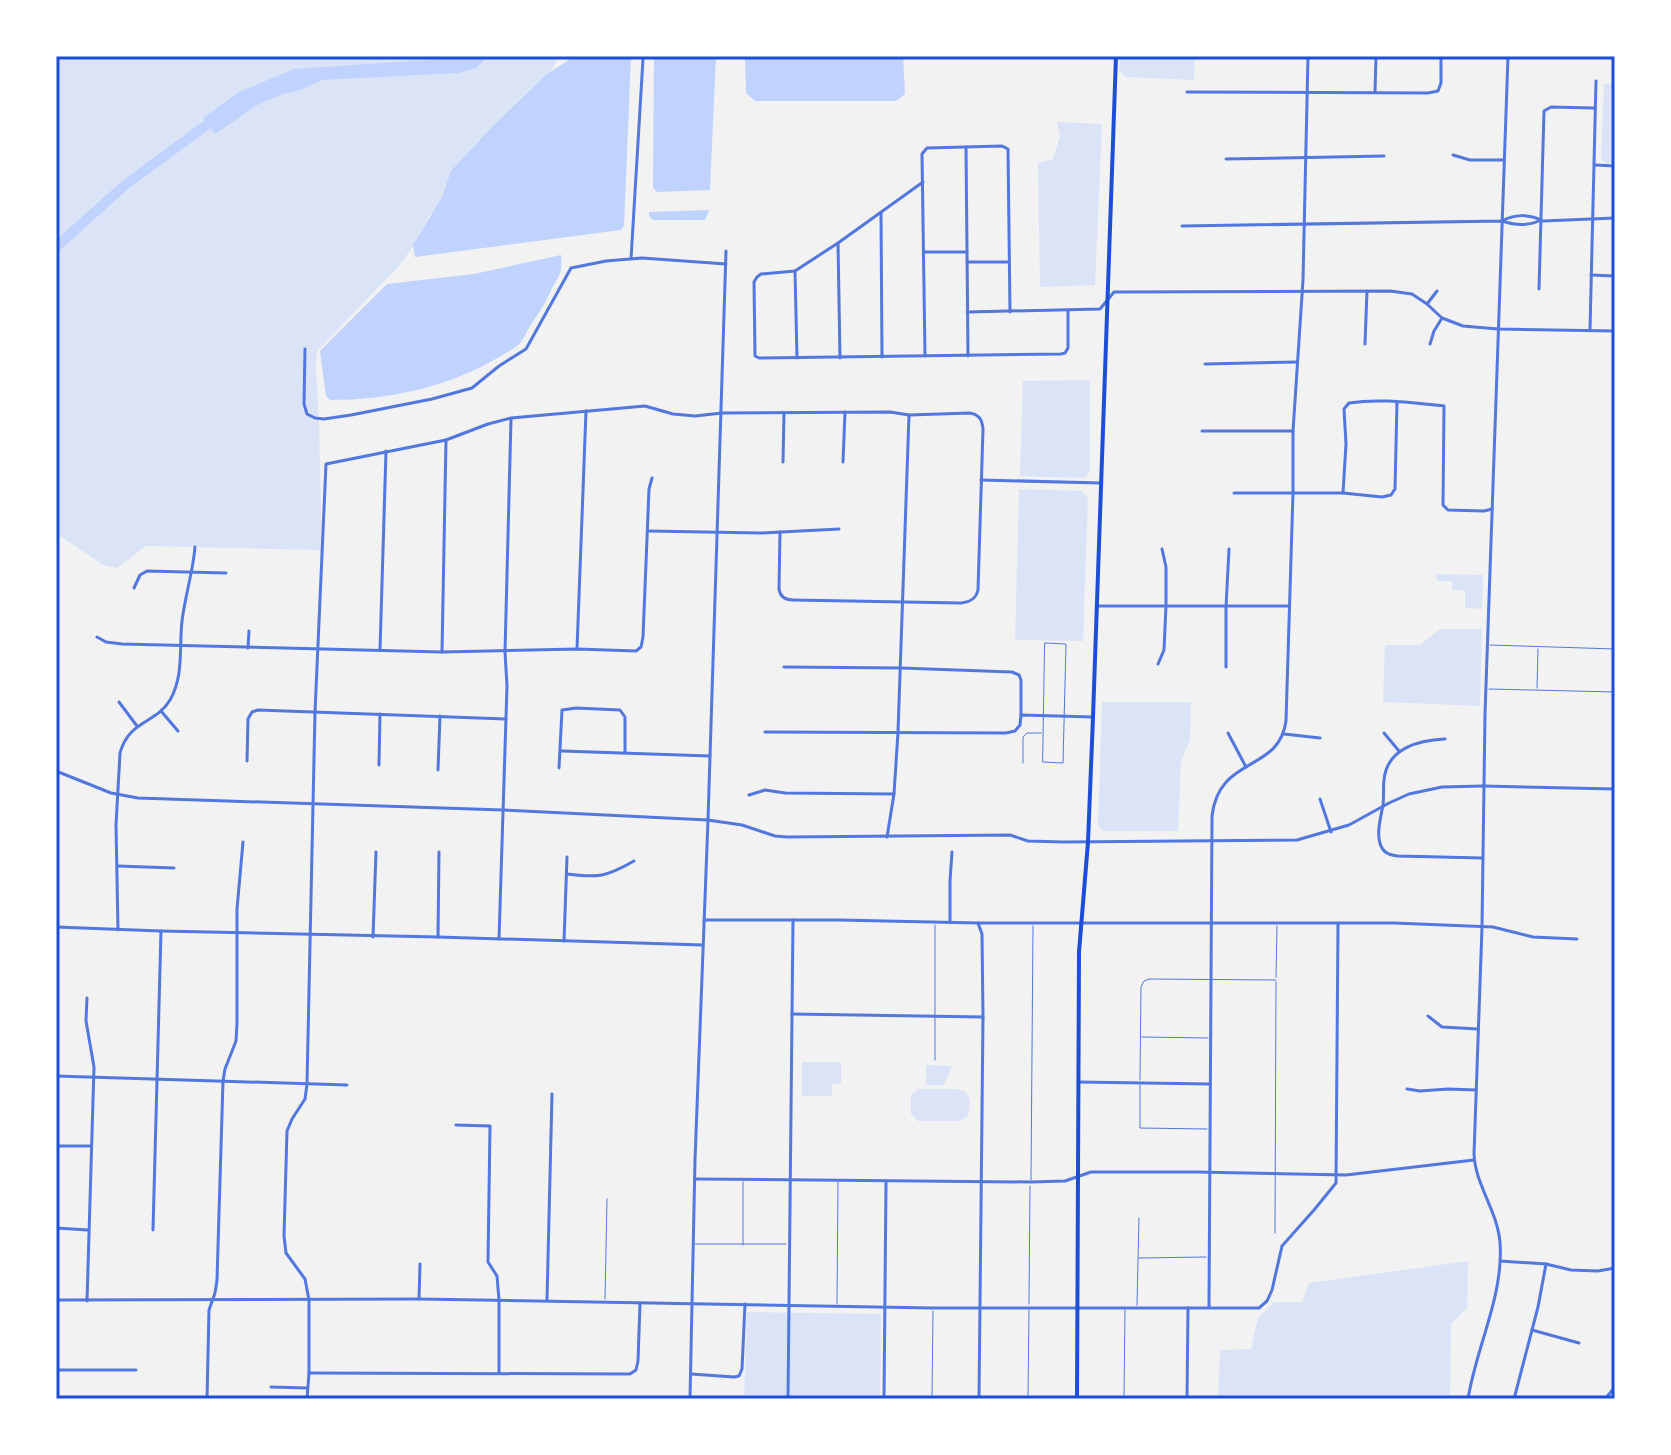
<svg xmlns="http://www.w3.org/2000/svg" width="1671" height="1455" viewBox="0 0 1671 1455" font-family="'Roboto Condensed',sans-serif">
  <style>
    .green { fill: #dbe4f7 }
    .water { fill: #bfd3fe }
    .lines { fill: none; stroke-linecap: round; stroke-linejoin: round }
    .river { stroke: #bfd3fe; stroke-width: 10 }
    .service { stroke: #5277de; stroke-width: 1 }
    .minor { stroke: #5277de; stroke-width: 3 }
    .tertiary { stroke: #5277de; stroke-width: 3 }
    .secondary { stroke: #1d4ed8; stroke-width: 4 }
    .neatline { fill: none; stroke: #1d4ed8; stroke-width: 3 }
  </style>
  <rect width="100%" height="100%" fill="#f2f2f2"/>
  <!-- green -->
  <g class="green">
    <path d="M56 56H560L550 73 466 165 428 218 415 244 399 266 317 351 316 367 319 423 322 550 146 546 117 568 103 565 56 533Z"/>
    <path d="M1120 56H1195L1194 80 1126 77 1119 71Z"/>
    <path d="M1615 83V164L1605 163 1601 157 1604 84Z"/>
    <path d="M1057 122 1102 124 1095 285 1040 287 1038 163 1053 159 1060 136Z"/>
    <path d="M1090 380V472L1084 478 1020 476 1023 381Z"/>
    <path d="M1019 489 1082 491 1088 498 1083 641 1015 640Z"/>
    <path d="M1436 574 1483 575 1482 609 1465 608V590H1452V581H1437Z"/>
    <path d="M1440 629H1482L1480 706 1383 702 1385 645H1420Z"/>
    <path d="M1102 702H1191L1190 740 1181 761 1178 831H1103L1098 825Z"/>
    <path d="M802 1062H841V1084H832V1096H802Z"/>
    <path d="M926 1065 952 1066 944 1085H926Z"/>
    <path d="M919 1089H957L966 1092 970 1100 968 1116 961 1121H918L911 1114V1095Z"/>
    <path d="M1468 1261 1467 1308 1451 1324 1450 1399H1218L1220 1350 1251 1349 1258 1318 1274 1302H1302L1309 1283Z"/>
    <path d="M747 1312 881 1314 880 1399H744Z"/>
  </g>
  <!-- water -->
  <g class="water">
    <path d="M446 56H489L476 68 458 73 322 80 300 90 283 94 257 105 215 134 203 118 239 92 294 69 443 59Z"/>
    <path d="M575 56H631L624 226 621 230 415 257 413 245 442 197 451 171 493 126 547 74Z"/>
    <path d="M654 56H716L710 190 657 192 653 188Z"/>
    <path d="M745 56H903L905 94 896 101H755L746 93Z"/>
    <path d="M709 210 705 220H653L649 216V212Z"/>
    <path d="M561 255C563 279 557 275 549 295 544 306 537 315 530 326 527 331 525 337 521 342 516 348 507 352 501 356 449 387 390 400 330 400L326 396 320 351 387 284 474 274Z"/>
  </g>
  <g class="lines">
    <!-- river -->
    <path class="river" d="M56 247 125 185 208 124 211 118H218"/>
    <!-- service -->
    <g class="service">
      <path d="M1045 643 1066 644 1063 763 1043 762Z"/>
      <path d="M1490 645 1615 649"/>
      <path d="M1537 688 1538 649"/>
      <path d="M1489 689 1615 692"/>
      <path d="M1023 763V737L1027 733H1041"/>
      <path d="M1276 977 1277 926"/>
      <path d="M1142 1037 1208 1038"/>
      <path d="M935 1060V925"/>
      <path d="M1140 1080 1141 987 1144 981 1149 979 1276 980"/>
      <path d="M1140 1085V1128L1207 1129"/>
      <path d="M1031 1180 1033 926"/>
      <path d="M1275 1233 1276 982"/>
      <path d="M695 1244H786"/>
      <path d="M743 1245V1182"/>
      <path d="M1139 1258 1206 1257"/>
      <path d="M605 1299 607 1199"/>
      <path d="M837 1304 838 1182"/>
      <path d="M1029 1304 1030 1186"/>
      <path d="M1137 1305 1139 1218"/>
      <path d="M932 1399 933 1311"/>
      <path d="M1028 1399 1029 1310"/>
      <path d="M1124 1399 1125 1310"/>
    </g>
    <!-- minor -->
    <g class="minor">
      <path d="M1187 92 1428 93 1438 91 1441 83V56"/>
      <path d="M1375 92 1376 56"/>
      <path d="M966 147 968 356"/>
      <path d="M1453 155 1470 160H1504"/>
      <path d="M1226 159 1384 156"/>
      <path d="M1595 165 1615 166"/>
      <path d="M923 182 838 243 795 271 761 274 757 277 754 282 755 356 759 358 1061 354 1065 353 1068 348V311"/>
      <path d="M881 213 882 357"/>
      <path d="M1543 221 1615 218"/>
      <path d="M1182 226 1502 221C1514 225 1529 226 1541 220 1529 214 1514 214 1502 221"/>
      <path d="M838 243 840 358"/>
      <path d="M924 252H967"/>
      <path d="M631 259 643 59"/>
      <path d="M967 262H1009"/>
      <path d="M795 271 797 358"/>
      <path d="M1591 275 1615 276"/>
      <path d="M1539 289 1544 111 1551 107 1594 108"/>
      <path d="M1427 304 1437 291"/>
      <path d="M967 312 1100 309 1114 292 1390 291 1412 294 1427 304 1442 318 1463 326 1498 329 1615 331"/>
      <path d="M1590 330 1596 81"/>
      <path d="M1365 344 1367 291"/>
      <path d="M1430 344 1434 331 1442 318"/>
      <path d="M305 349 304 404 307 414 315 418 324 419 351 415 432 399 472 388 499 366 526 349 571 268 606 261 642 258 726 264"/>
      <path d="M925 356 922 154 927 148 1002 146 1008 149 1010 312"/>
      <path d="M1205 364 1297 362"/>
      <path d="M1202 431H1293"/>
      <path d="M783 462 784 413"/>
      <path d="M843 462 845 412"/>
      <path d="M981 480 1101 483"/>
      <path d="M1234 493H1343L1382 497 1391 495 1395 489 1397 402"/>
      <path d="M1343 493 1346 444 1344 409 1349 403C1381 398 1412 403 1444 406L1443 505 1448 510 1484 511 1492 509"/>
      <path d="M648 531 761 533 839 529"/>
      <path d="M134 588 140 575 147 571 226 573"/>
      <path d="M1097 606H1289"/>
      <path d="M97 637 106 642 122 644 442 652 577 649 636 651 641 647 643 637 649 489 652 478"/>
      <path d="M248 648 249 631"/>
      <path d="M577 649 586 411"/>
      <path d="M380 650 386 451"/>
      <path d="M442 652 446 440"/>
      <path d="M1158 664 1164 650 1166 605V567L1162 549"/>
      <path d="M784 667 901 668 1012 672 1019 675 1021 680V715"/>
      <path d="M1226 667V607L1229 549"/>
      <path d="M119 702 137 726"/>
      <path d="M161 711 178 731"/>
      <path d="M765 732 1006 733 1015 731 1020 725 1021 715 1093 717"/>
      <path d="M1228 733 1246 767"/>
      <path d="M1384 733 1399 751"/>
      <path d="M1284 734 1320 738"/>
      <path d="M1445 739C1419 740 1387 748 1384 780 1383 788 1384 796 1383 805 1381 817 1375 836 1382 848 1385 854 1392 855 1398 856L1482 858"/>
      <path d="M562 751 710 756"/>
      <path d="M247 761 248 719 252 712 258 710 506 719"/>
      <path d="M379 765 380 714"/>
      <path d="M559 768 562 710 576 708 620 710 625 717V752"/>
      <path d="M438 770 440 716"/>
      <path d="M1483 786 1615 789"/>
      <path d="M749 795 765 790 785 793 894 794"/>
      <path d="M1320 799 1331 832"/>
      <path d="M887 837 894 794 898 732 909 415"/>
      <path d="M118 866 174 868"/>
      <path d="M567 874C598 878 606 877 634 861"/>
      <path d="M704 920H839L978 923H1394L1493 927 1533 937 1577 939"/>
      <path d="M950 922V881L952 852"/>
      <path d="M978 923 982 934 983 1017 979 1399"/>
      <path d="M56 927 161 931 438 937 703 945"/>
      <path d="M118 930 116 825 120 753C129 720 156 724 170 700 184 676 179 647 182 621 185 596 193 572 195 547"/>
      <path d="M373 937 376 852"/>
      <path d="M438 937 439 852"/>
      <path d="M499 939 507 686 505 652 511 419"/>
      <path d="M564 941 567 857"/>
      <path d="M87 998 86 1021 94 1067 87 1301"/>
      <path d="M792 1014 983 1017"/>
      <path d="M1428 1016 1442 1027 1478 1029"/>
      <path d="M56 1076 347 1085"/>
      <path d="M1078 1082 1210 1084"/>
      <path d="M1407 1089 1420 1091 1448 1089 1476 1090"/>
      <path d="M456 1125 490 1126 488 1262 497 1276 499 1300V1373"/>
      <path d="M56 1146H91"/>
      <path d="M695 1179 1031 1182 1065 1181 1091 1172H1196L1346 1175 1474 1160"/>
      <path d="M56 1228 88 1230"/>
      <path d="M153 1230 161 931"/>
      <path d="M1500 1261 1546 1264 1571 1270 1598 1271 1615 1268"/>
      <path d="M419 1299 420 1264"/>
      <path d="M56 1300 419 1299 933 1308H1259L1267 1301 1272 1290 1282 1246 1314 1210 1336 1183 1338 924"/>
      <path d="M547 1300 552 1094"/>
      <path d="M1532 1330 1579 1343"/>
      <path d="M56 1370H136"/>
      <path d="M309 1373 630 1374 636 1370 638 1361 640 1303"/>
      <path d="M691 1374 734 1377 739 1376 742 1369 745 1304"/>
      <path d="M271 1387 307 1388"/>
      <path d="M207 1399 209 1310 215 1293 217 1280 223 1081 225 1069 236 1041 237 1023V909L243 842"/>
      <path d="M307 1399 309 1373V1300L305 1279 286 1253 284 1236 287 1131 292 1119 305 1099 307 1084 315 712 326 464 446 440 488 424 511 418 645 406 673 414 695 416 722 413 890 412 909 415 970 413C980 415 982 420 983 429L978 590C976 599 970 602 961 603L793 600C785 600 780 596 779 589L780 532"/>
      <path d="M788 1399 793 920"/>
      <path d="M884 1399 886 1183"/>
      <path d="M1187 1399 1188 1308"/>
      <path d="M1514 1399 1538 1307 1546 1264"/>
      <path d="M1605 1399 1615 1387"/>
    </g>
    <!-- tertiary -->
    <g class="tertiary">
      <path d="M56 771 111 793 138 798 503 810 708 820 742 825 775 836 787 837 1010 835 1028 841 1063 842 1297 840 1349 825 1389 803 1409 794 1442 787 1483 786"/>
      <path d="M1209 1307 1212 816C1219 755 1279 773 1286 721L1293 493V431L1303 280 1308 56"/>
      <path d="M690 1399 695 1160 708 820 726 251"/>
      <path d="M1468 1399C1476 1347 1504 1296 1500 1242 1497 1210 1475 1184 1474 1154L1482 927 1485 714 1508 56"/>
    </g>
    <!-- secondary -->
    <path class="secondary" d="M1077 1399 1079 952 1088 842 1093 717 1116 56"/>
  </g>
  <!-- border -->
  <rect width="1671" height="1455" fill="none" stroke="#ffffff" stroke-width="116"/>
  <rect x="58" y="58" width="1555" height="1339" class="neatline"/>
</svg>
